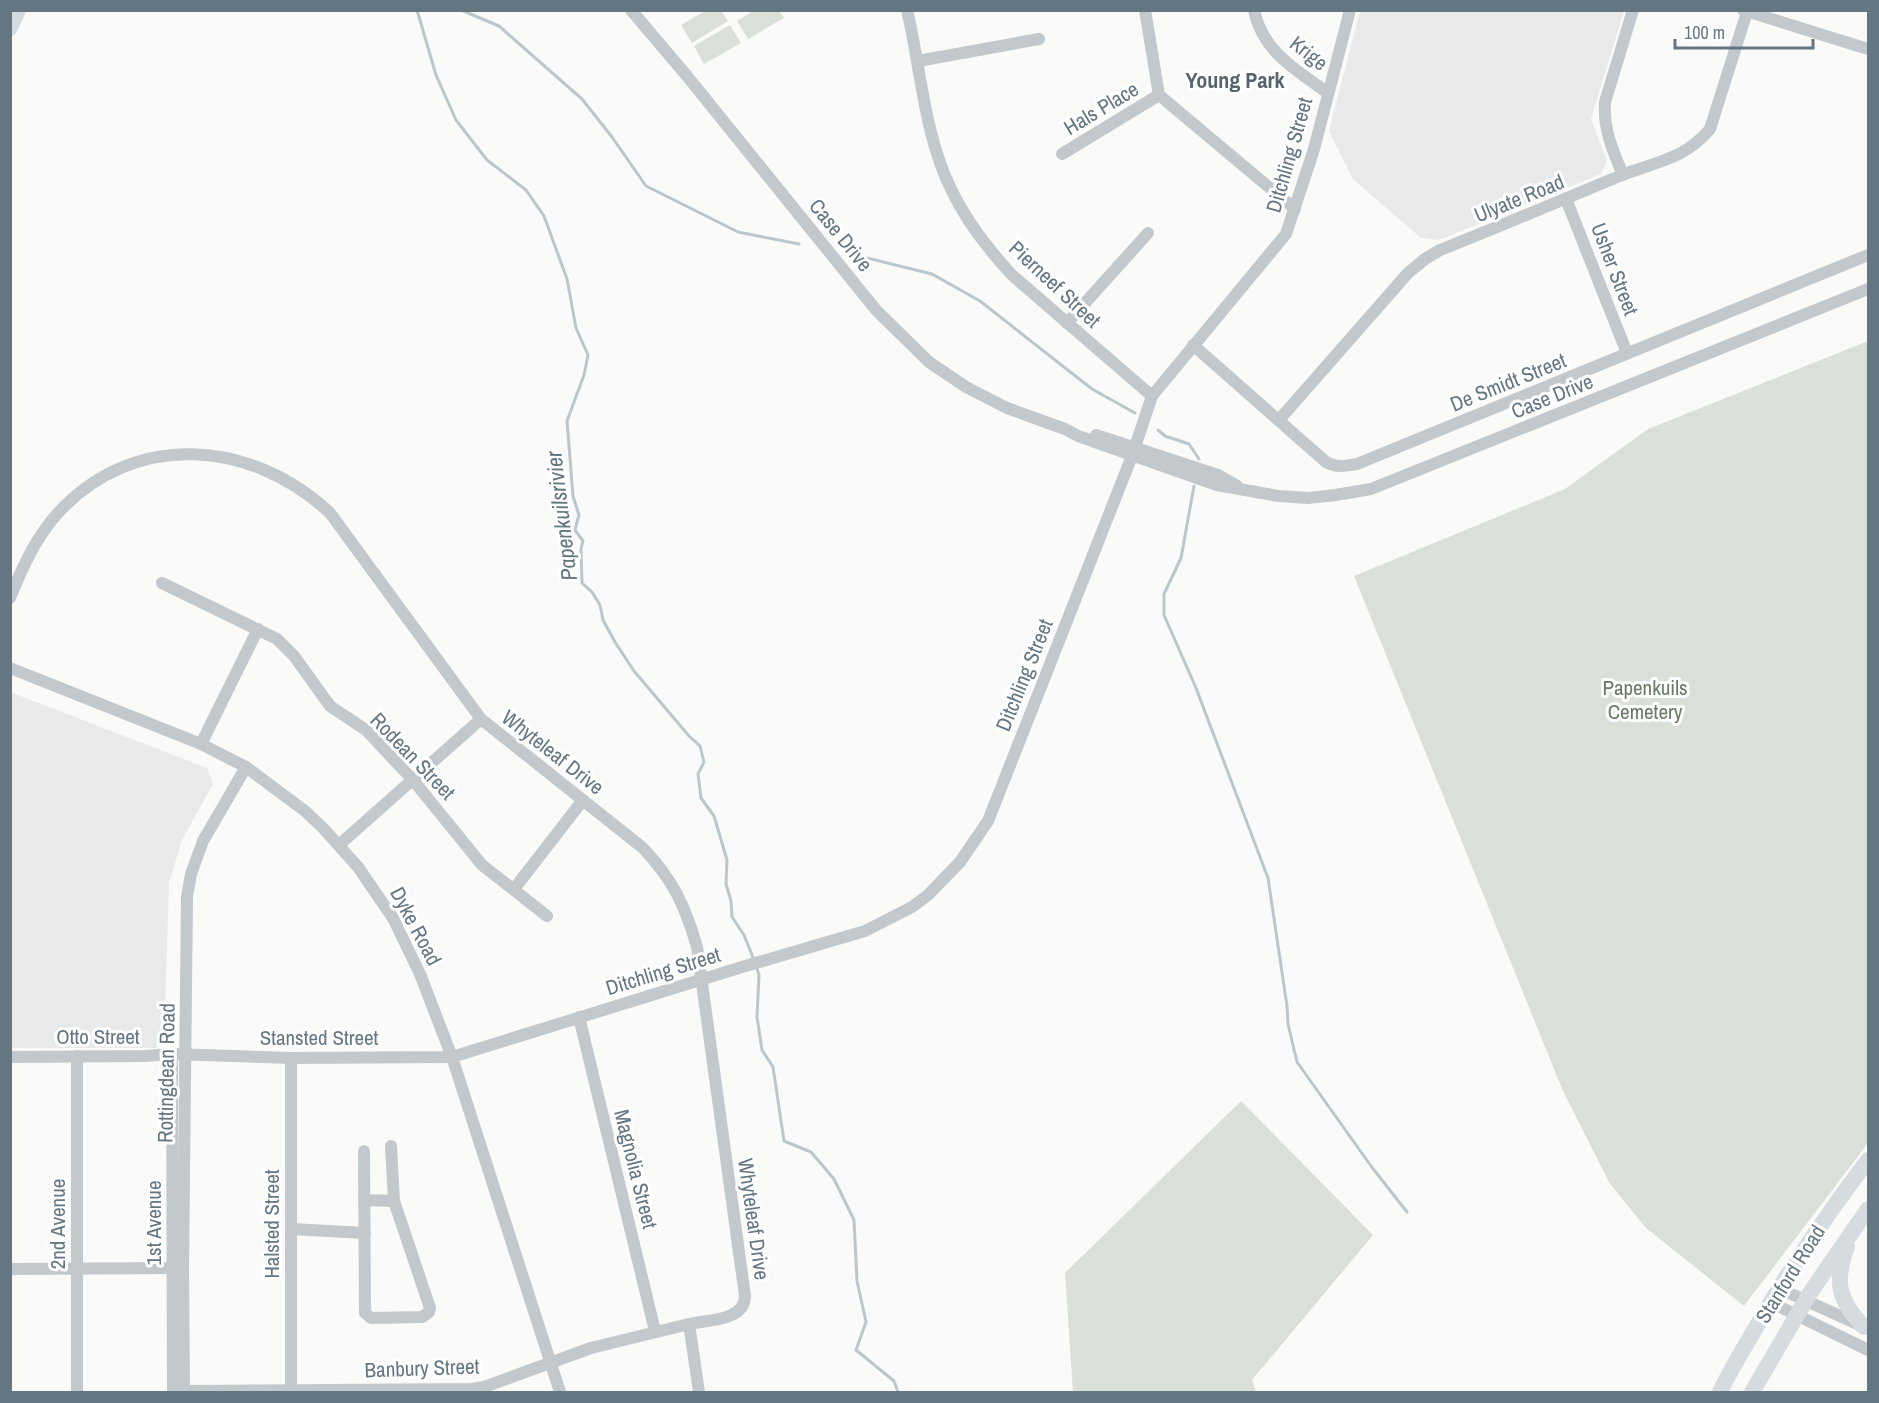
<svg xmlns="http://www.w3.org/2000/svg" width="1879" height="1403" viewBox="0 0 1879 1403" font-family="'Archivo Narrow',sans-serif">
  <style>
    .built { fill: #e8e9e9 }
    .green { fill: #dadfd7 }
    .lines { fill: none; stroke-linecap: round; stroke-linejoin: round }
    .stream { stroke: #bbc7cb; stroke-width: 3 }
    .minor { stroke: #c3c8cc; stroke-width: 12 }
    .major { stroke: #d6dbdf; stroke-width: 16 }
    .labels { text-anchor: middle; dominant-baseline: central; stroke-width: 6; stroke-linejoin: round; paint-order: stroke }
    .street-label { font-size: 21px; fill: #657683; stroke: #fff }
    .park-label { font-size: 21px; fill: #687a64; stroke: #fff }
    .neighbourhood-label { font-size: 22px; font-weight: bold; fill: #57646e; stroke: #fff }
    .water-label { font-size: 22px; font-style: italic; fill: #60757c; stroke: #fff }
  </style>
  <rect width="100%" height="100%" fill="#fafaf8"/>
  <!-- built -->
  <g class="built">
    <path d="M1360 11H1624L1591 119 1607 161 1601 174 1439 240 1421 238 1353 179 1329 131Z"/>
    <path d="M10 692 207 768 213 784 182 840 169 883 164 1039 156 1048H11Z"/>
  </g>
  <!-- green -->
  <g class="green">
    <path d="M755 10 779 11 784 18 748 39 737 21Z"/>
    <path d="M705 11H721L728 21 692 43 681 25Z"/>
    <path d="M730 25 741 43 704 64 694 46Z"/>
    <path d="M1868 341V1143L1744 1306 1646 1228 1610 1184 1563 1091 1354 576 1565 489 1648 429Z"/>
    <path d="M1241 1101 1373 1235 1252 1380 1256 1392H1073L1065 1273Z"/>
  </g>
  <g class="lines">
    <!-- stream -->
    <g class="stream">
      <path d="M417 10 436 75 456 120 487 160 526 190 544 216 567 279 576 328 588 355 584 375 567 421 573 496 579 515 575 530 583 541 581 549 582 583 592 592 600 605 603 620 615 642 634 671 689 736 700 746 704 762 698 774 701 798 714 816 727 860 726 884 731 901 732 917 744 935 754 960"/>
      <path d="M461 10 499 26 582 99 612 137 646 186 738 232 799 244"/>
      <path d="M855 255 932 274 980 301 1092 389 1135 413"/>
      <path d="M1158 430 1165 436 1189 444 1199 459"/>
      <path d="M1194 486 1181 558 1164 594V615L1196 688 1268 878 1287 1006 1288 1024 1297 1062 1371 1166 1407 1212"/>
      <path d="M756 966 759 975 757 1017 762 1050 773 1067 784 1141 811 1152 834 1179 854 1220 857 1281 866 1322 856 1350 894 1381 898 1392"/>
    </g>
    <!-- minor -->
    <g class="minor">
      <path d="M631 10 687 76 876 310 929 362 966 387 1007 408 1065 429 1078 436 1217 485 1278 496 1308 498 1336 495 1371 489 1868 289"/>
      <path d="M907 10C921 69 924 134 951 189 966 221 988 249 1012 275L1152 396"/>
      <path d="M1145 10 1159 95 1295 209"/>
      <path d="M1254 10C1263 52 1295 69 1328 93"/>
      <path d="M1743 10 1868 49"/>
      <path d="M918 61 1039 39"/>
      <path d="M1062 154 1159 95"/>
      <path d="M1623 175C1613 151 1603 129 1605 102L1633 10"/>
      <path d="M1566 199 1627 353"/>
      <path d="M1067 323 1148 233"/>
      <path d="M1193 345 1326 462C1336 468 1346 466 1357 464L1868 255"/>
      <path d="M1279 420 1408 273 1425 259 1440 250C1501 226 1562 200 1622 175 1656 162 1685 159 1710 129L1747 12"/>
      <path d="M1096 435 1218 475 1237 486"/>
      <path d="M162 583 277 639 294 656 330 706 366 730 413 780 482 865 547 916"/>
      <path d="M10 598C22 568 35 539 57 514 133 430 251 439 330 513L481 719 643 848C673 880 685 905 697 947L745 1296C745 1321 707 1320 689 1324L699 1392"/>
      <path d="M10 668 201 744 246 767 305 811 323 828 358 867 393 918 420 974 452 1057 560 1392"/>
      <path d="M201 744 258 629"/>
      <path d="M339 845 481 719"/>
      <path d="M514 889 583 800"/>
      <path d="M579 1017 655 1331"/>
      <path d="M172 1054 173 1392"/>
      <path d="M77 1056V1392"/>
      <path d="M10 1057 145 1056 172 1054 291 1058 452 1057 742 967 865 931 912 907 928 895 960 862 988 821 1132 456 1152 396 1286 234 1314 149 1350 10"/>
      <path d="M364 1151 365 1313 371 1318 422 1317 429 1312 430 1308 394 1201 391 1146"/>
      <path d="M364 1200 394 1201"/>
      <path d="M291 1229 365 1233"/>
      <path d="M10 1269 180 1268"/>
      <path d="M1778 1288 1862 1326"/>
      <path d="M1770 1302 1868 1350"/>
      <path d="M291 1390V1058"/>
      <path d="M184 1391 472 1389 484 1387 591 1348 689 1324"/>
      <path d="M184 1392 183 1268 187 897 191 874 203 841 246 767"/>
    </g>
    <!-- major -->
    <g class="major">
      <path d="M10 28 18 10"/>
      <path d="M1847 1247C1834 1282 1838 1300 1864 1327"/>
      <path d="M1720 1392C1731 1369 1745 1346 1758 1324 1791 1267 1828 1213 1868 1160"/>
      <path d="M1752 1392 1810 1293 1868 1209"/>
    </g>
  </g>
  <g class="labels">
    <!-- street labels -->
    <g class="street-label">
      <text transform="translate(1309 53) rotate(38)">Krige</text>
      <text transform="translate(1101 108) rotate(-31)">Hals Place</text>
      <text transform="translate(1289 155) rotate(-74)">Ditchling Street</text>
      <text transform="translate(1519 198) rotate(-22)">Ulyate Road</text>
      <text transform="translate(841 235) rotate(51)">Case Drive</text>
      <text transform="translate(1615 269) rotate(69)">Usher Street</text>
      <text transform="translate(1055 284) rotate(43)">Pierneef Street</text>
      <text transform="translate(1508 382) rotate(-22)">De Smidt Street</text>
      <text transform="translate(1552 396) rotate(-22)">Case Drive</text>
      <text transform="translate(1024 675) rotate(-68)">Ditchling Street</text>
      <text transform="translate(553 752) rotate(38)">Whyteleaf Drive</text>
      <text transform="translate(413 756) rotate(46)">Rodean Street</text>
      <text transform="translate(416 926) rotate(62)">Dyke Road</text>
      <text transform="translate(663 971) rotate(-17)">Ditchling Street</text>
      <text x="98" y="1036">Otto Street</text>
      <text x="319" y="1037">Stansted Street</text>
      <text transform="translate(166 1073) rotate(-89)">Rottingdean Road</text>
      <text transform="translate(636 1169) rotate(76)">Magnolia Street</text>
      <text transform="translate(754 1219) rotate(82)">Whyteleaf Drive</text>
      <text transform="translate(153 1223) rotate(-90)">1st Avenue</text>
      <text transform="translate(57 1224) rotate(-90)">2nd Avenue</text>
      <text transform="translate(271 1224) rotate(-90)">Halsted Street</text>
      <text transform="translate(1790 1274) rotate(-58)">Stanford Road</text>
      <text transform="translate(422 1368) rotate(-2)">Banbury Street</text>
    </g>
    <!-- park labels -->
    <g class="park-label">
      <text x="1645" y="687">Papenkuils<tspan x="1645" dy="24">Cemetery</tspan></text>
    </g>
    <!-- neighbourhood labels -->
    <g class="neighbourhood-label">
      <text x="1235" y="80">Young Park</text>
    </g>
    <!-- water labels -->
    <g class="water-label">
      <text transform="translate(561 516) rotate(-97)">Papenkuilsrivier</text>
    </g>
  </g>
  <!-- border -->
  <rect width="1879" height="1403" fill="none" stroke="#657683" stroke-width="24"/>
  <!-- scale -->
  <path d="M1675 39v9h138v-9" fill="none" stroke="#657683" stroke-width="3"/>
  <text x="1684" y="39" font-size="18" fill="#657683" stroke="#ffffff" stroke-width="4.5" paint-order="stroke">100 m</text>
</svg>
